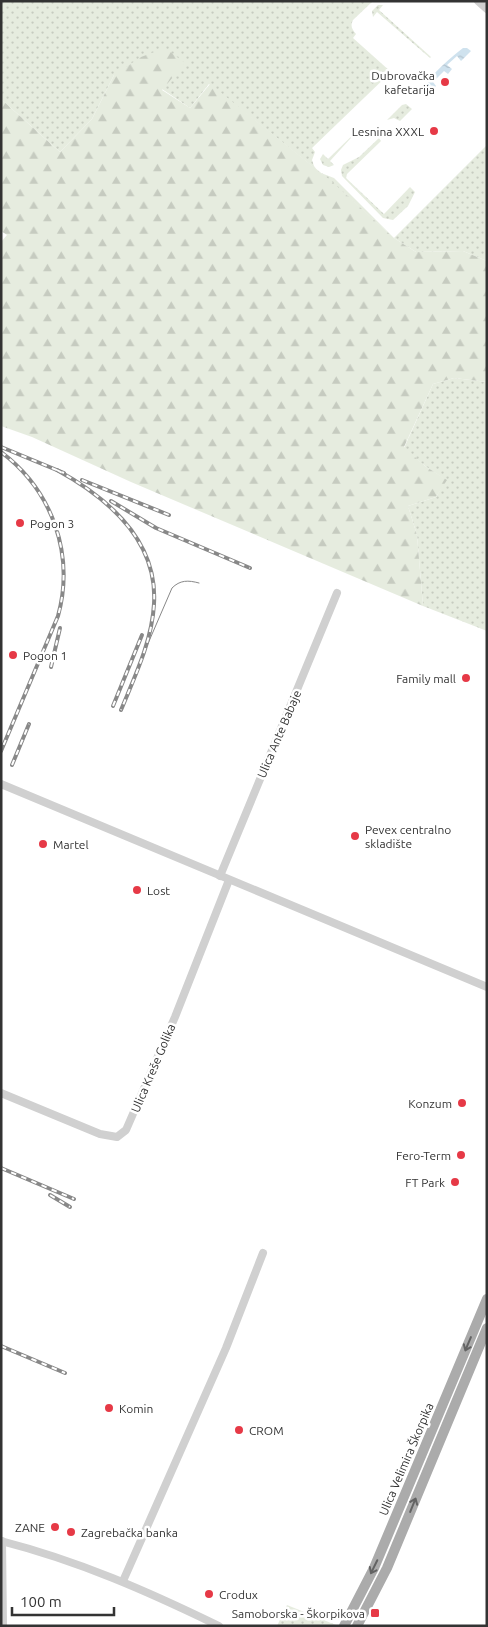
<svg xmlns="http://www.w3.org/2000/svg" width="488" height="1627" viewBox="0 0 488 1627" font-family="Ubuntu,sans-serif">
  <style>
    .grass { fill: url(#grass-dots) }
    .forest { fill: url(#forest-firs) }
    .water { fill: url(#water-ripples) }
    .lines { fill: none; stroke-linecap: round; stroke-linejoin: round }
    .minor { stroke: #d0d0d0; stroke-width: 8 }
    .major { stroke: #ababab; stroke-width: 10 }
    .tram { stroke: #888; stroke-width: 1 }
    .rail-casing { stroke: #888; stroke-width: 4 }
    .rail { stroke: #fff; stroke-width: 2; stroke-dasharray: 5.5; stroke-linecap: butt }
    .oneway { stroke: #636363 }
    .poi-dot { fill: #e63946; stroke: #fff; stroke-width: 2 }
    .labels { text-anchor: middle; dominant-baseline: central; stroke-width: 5; stroke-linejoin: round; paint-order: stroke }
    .poi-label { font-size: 12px; fill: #333; stroke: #fff; text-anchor: start }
    .street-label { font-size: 12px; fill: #333; stroke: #fff }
  </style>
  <defs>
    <pattern id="grass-dots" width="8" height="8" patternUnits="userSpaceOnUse" patternTransform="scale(1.25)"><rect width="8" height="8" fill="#e6ecdf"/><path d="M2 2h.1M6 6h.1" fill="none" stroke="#c6cbc0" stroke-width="1.8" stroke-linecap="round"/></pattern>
    <pattern id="forest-firs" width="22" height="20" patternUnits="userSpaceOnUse" patternTransform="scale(1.25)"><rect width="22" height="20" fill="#e6ecdf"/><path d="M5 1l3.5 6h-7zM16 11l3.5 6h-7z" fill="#c6cbc0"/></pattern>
    <pattern id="water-ripples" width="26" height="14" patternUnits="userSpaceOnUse" patternTransform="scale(1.25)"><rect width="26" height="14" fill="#cfe2ee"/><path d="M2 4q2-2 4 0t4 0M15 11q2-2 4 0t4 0" fill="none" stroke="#b2c2cd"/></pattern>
  </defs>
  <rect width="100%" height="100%" fill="#fff"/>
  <!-- grass -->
  <g class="grass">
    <path d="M1 1H373L353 20C350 26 352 29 356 34L353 38 391 72 312 148 315 152 312 160 314 166 317 170 209 84 190 108 162 89 114 75 92 119 60 152 1 99Z"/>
    <path d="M378 5H383L379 10 431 57 430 58 377 12 373 17 372 11Z"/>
    <path d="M406 104 412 109 400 121 394 118 387 120 402 105Z"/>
    <path d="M360 128 330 161 334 165 329 167 323 165 320 159 323 154 328 159Z"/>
    <path d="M379 138 381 141 347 174 346 178 384 214 410 187 415 192 408 206 393 220 383 218 342 176 341 170 343 165 359 157Z"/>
    <path d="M487 145V261L463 251 416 252 394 238 321 173 334 178 394 238Z"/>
    <path d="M454 378 487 382V631L423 606 417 535 408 506 436 497 446 480 425 466 404 448 433 384Z"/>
    <path d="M287 1605 336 1625 277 1626Z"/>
  </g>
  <!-- forest -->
  <path class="forest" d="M165 48 185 63 162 90 190 108 210 84 330 180 394 238 416 252 463 251 487 261V382L454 378 433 384 404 447 425 466 447 480 436 497 408 506 417 535 423 606 131 482 32 437 1 426V242L7 235 1 231V99L60 152 92 119 114 75 141 57Z"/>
  <!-- water -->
  <path class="water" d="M463 48H467L471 51 461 61 457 56 447 65 452 69 448 74 444 71 433 82 436 86 430 92 427 86C428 76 454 55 463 48Z"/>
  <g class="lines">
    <!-- minor -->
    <g class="minor">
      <path d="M478 1 487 9"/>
      <path d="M1 784 487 987"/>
      <path d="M220 876 337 593"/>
      <path d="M1 1093 100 1134 117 1137 126 1130 175 1017 229 880"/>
      <path d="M1 1541C79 1561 147 1591 219 1626"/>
      <path d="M2 1541 3 1626"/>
      <path d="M123 1581 226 1348 263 1253"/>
    </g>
    <!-- major -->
    <g class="major">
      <path d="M344 1626 374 1568 487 1299"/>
      <path d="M357 1626 387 1568 487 1328"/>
    </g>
    <!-- tram -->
    <path class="tram" d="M140 662 172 588C180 580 188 580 199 583"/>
    <defs>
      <g id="rail">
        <path d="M1 447 64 473"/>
        <path d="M1 452C52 490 75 554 58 616L1 751"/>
        <path d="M57 470C108 498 158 541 154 604 152 641 135 676 121 710"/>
        <path d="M82 480 169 515"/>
        <path d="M111 501 156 528 250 568"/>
        <path d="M51 667 60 628"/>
        <path d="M113 706 142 635"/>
        <path d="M12 765 29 724"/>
        <path d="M1 1168 74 1199"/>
        <path d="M50 1195 70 1207"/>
        <path d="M1 1346 65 1373"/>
      </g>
    </defs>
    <!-- rail casing -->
    <use href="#rail" class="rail-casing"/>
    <!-- rail -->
    <use href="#rail" class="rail"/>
  </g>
  <!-- one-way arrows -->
  <defs><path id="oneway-shaft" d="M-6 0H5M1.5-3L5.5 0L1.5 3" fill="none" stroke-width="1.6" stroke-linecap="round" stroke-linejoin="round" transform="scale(1.25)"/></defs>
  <g class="oneway">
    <use href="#oneway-shaft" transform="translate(468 1344) rotate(113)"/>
    <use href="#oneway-shaft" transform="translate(413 1505) rotate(-68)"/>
    <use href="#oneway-shaft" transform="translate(374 1567) rotate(116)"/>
  </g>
  <!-- markers -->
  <g class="poi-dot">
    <circle cx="445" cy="82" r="5"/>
    <circle cx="434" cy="131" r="5"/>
    <circle cx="20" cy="523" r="5"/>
    <circle cx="13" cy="655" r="5"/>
    <circle cx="466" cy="678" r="5"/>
    <circle cx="355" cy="836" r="5"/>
    <circle cx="43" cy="844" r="5"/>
    <circle cx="137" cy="890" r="5"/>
    <circle cx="462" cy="1103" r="5"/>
    <circle cx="461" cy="1155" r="5"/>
    <circle cx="455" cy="1182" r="5"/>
    <circle cx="109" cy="1408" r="5"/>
    <circle cx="239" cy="1430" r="5"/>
    <circle cx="55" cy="1527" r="5"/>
    <circle cx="71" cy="1532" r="5"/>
    <circle cx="209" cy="1594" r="5"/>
    <rect x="370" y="1608" width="10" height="10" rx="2.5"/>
  </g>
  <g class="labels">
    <!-- poi labels -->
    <g class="poi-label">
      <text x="435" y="75" text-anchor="end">Dubrovačka<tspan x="435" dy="14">kafetarija</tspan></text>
      <text x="424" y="131" text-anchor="end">Lesnina XXXL</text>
      <text x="30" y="523">Pogon 3</text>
      <text x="23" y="655">Pogon 1</text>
      <text x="456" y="678" text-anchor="end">Family mall</text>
      <text x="365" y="829">Pevex centralno<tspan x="365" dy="14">skladište</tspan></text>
      <text x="53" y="844">Martel</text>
      <text x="147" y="890">Lost</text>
      <text x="452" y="1103" text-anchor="end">Konzum</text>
      <text x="451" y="1155" text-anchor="end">Fero-Term</text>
      <text x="445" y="1182" text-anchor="end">FT Park</text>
      <text x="119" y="1408">Komin</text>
      <text x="249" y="1430">CROM</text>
      <text x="45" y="1527" text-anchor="end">ZANE</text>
      <text x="81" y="1532">Zagrebačka banka</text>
      <text x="219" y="1594">Crodux</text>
      <text x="365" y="1613" text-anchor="end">Samoborska - Škorpikova</text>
    </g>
    <!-- street labels -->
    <g class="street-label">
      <text transform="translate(279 734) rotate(-67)">Ulica Ante Babaje</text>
      <text transform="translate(153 1068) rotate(-67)">Ulica Kreše Golika</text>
      <text transform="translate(406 1459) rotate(-67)">Ulica Velimira Škorpika</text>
    </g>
  </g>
  <!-- border -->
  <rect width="488" height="1627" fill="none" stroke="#333333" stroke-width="5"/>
  <!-- scale -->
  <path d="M12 1607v8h102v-8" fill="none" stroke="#333333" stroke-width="2.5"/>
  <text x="20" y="1607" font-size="15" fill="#333333" stroke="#ffffff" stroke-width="4" paint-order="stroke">100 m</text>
</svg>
